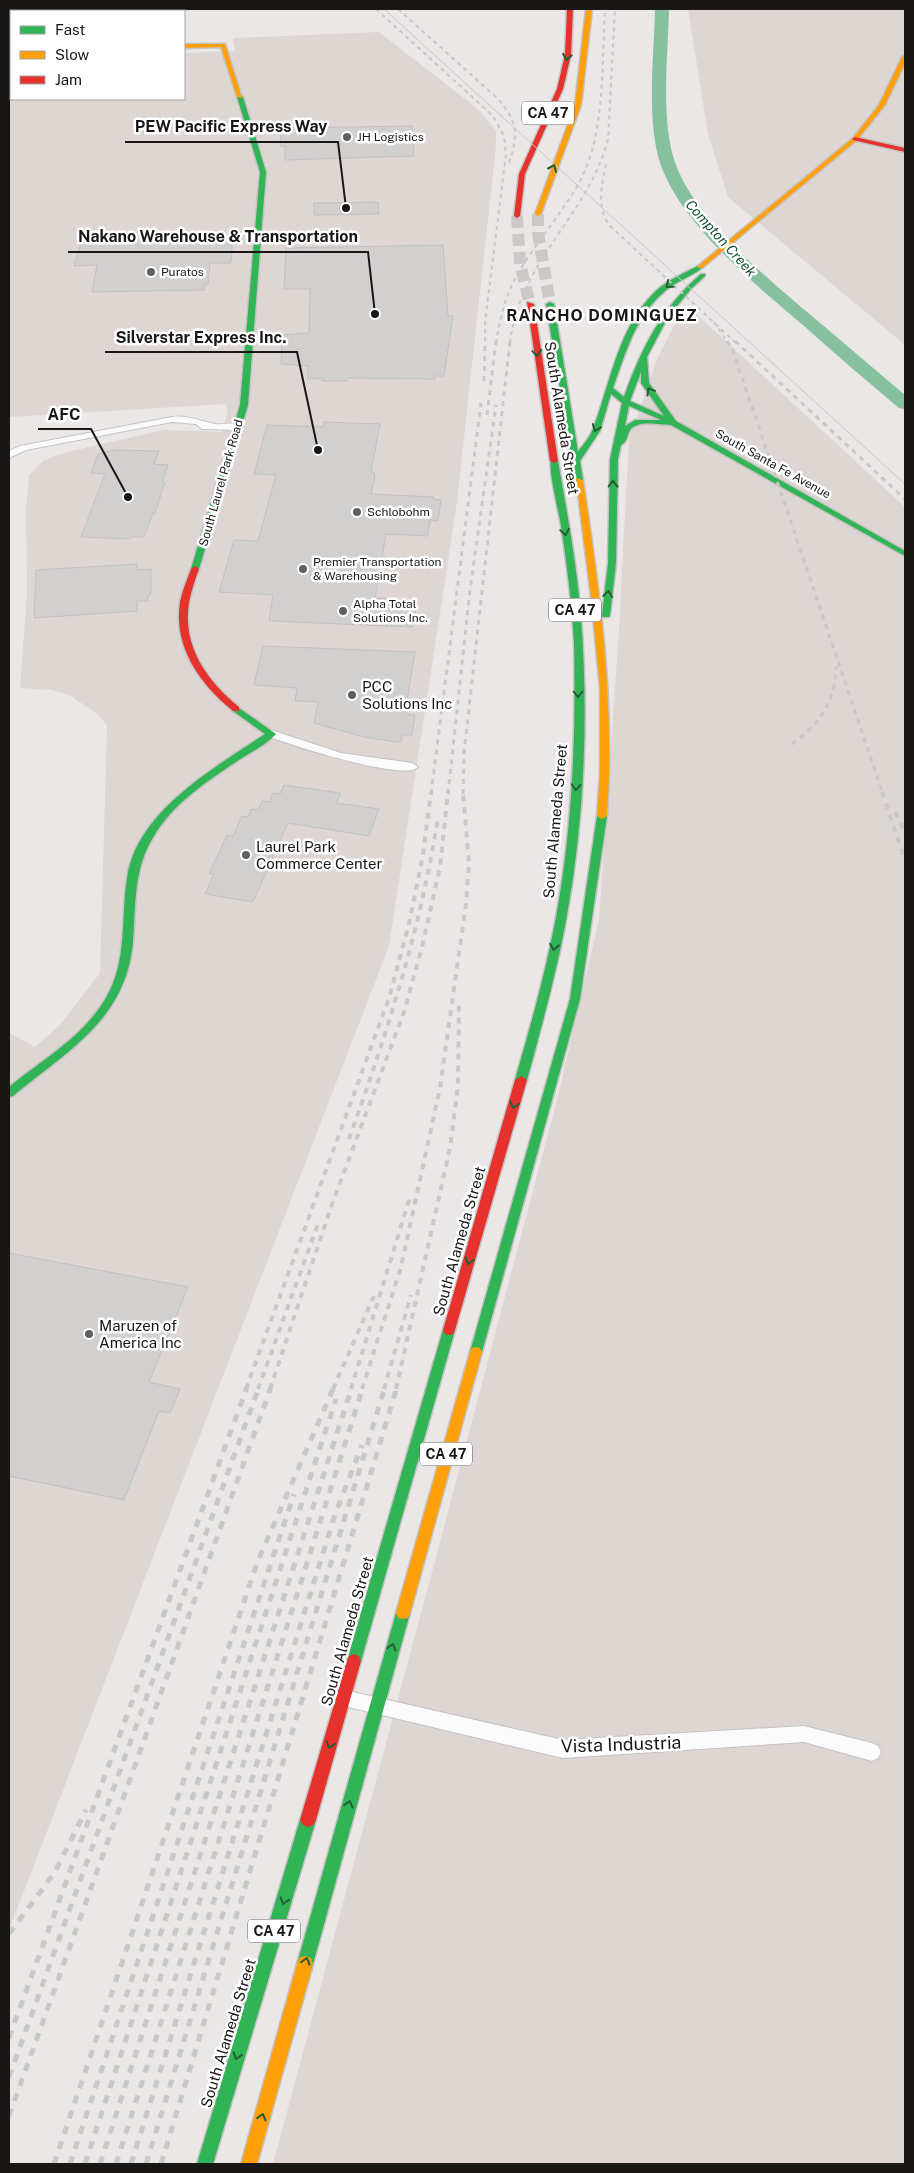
<svg xmlns="http://www.w3.org/2000/svg" width="914" height="2173" viewBox="0 0 914 2173" font-family="'Public Sans',sans-serif">
  <style>
    .built { fill: #ded6d3 }
    .lines { fill: none; stroke-linecap: round; stroke-linejoin: round }
    .river { fill: #87c09f; fill-rule: evenodd }
    .building { fill: #d2d0cf; stroke: #c2c0c0 }
    .primary-tunnel { stroke: #cbc8c7; stroke-width: 12; stroke-dasharray: 12 6; stroke-linecap: butt }
    .street-casing { stroke: #c5c3c2; stroke-width: 2 }
    .fast-casing { stroke: #c5c3c2; stroke-width: 3 }
    .slow-casing { stroke: #c5c3c2; stroke-width: 3 }
    .jam-casing { stroke: #c5c3c2; stroke-width: 3 }
    .street { fill: #fcfbfb; fill-rule: evenodd }
    .fast { fill: #30b455; fill-rule: evenodd }
    .slow { fill: #ff9f0a; fill-rule: evenodd }
    .jam { fill: #e5322d; fill-rule: evenodd }
    .tram { stroke: #c8c8c7; stroke-width: 1 }
    .rail-far3 { stroke: #c8c8c7; stroke-width: 2; stroke-dasharray: 4 4; stroke-linecap: butt }
    .rail-far2 { stroke: #c8c8c7; stroke-width: 3; stroke-dasharray: 5 5; stroke-linecap: butt }
    .rail-far1 { stroke: #c8c8c7; stroke-width: 4; stroke-dasharray: 6 6; stroke-linecap: butt }
    .rail { stroke: #c8c8c7; stroke-width: 5; stroke-dasharray: 8 8; stroke-linecap: butt }
    .oneway { stroke: #235e32 }
    .poi-dot { fill: #62605f; stroke: #fff; stroke-width: 2 }
    .labels { text-anchor: middle; dominant-baseline: central; stroke-width: 5; stroke-linejoin: round; paint-order: stroke }
    .far-poi-label { font-size: 12px; fill: #191716; stroke: #fff; text-anchor: start }
    .far-street-label { font-size: 12px; fill: #191716; stroke: #fff }
    .shield { fill: #fff; stroke: #5e5d5c; stroke-width: 1 }
    .shield-label { font-size: 14px; font-weight: bold; fill: #191716 }
    .far-water-label { font-size: 14px; font-style: italic; fill: #115234; stroke: #fff }
    .street-label { font-size: 15px; fill: #191716; stroke: #fff }
    .poi-label { font-size: 15px; fill: #191716; stroke: #fff; text-anchor: start }
    .far-district-label { font-size: 16px; font-weight: bold; letter-spacing: 1px; fill: #191716; stroke: #fff }
    .near-street-label { font-size: 18px; fill: #191716; stroke: #fff }
    .leader { fill: none; stroke: #191716; stroke-width: 2 }
    .callout-dot { fill: #191716; stroke: #fff; stroke-width: 2 }
    .callout-label { font-size: 16px; text-anchor: middle; font-weight: bold; fill: #191716; stroke: #fff; stroke-width: 5; stroke-linejoin: round; paint-order: stroke }
  </style>
  <rect width="100%" height="100%" fill="#eae7e6"/>
  <!-- built -->
  <g class="built">
    <path d="M688 9H905V345L728 197 708 134Z"/>
    <path d="M379 32 478 109 496 131V146L457 502 389 946 9 1930V1033L35 1047 60 1025 100 973 107 725 97 714 71 696 52 690 20 688 27 594 26 510 29 475 43 461 63 453 163 430 222 432 228 412 225 404 9 417V60H11V99H184V53L235 51 233 38Z"/>
    <path d="M690 308 905 507V2164H273L435 1561 557 1100 599 920 619 629 629 439 658 357 676 322Z"/>
  </g>
  <g class="lines">
    <!-- river -->
    <path class="river" d="M655 9H669C668 56 661 111 673 156 690 216 766 277 813 317 844 343 874 369 905 395V409L899 408C867 381 835 354 804 326 755 284 675 220 658 156 647 111 654 55 655 9Z"/>
  </g>
  <!-- building -->
  <g class="building">
    <path d="M412 126 414 156 285 160V146H280L281 128Z"/>
    <path d="M378 202 379 214 314 215V203Z"/>
    <path d="M181 232 180 238 233 237 231 263H210L208 284H205L204 290 92 292 97 265 74 266 84 233Z"/>
    <path d="M443 245 448 316H453L444 376H435V379L347 378V381H322V378L308 379V366L281 364 282 335 309 333 310 289H284L286 248Z"/>
    <path d="M324 422 380 424 371 472H374L375 477 371 494 434 497 433 499 441 500 438 521 430 520 428 536 386 534 375 598 417 601 413 627 269 621 273 595 219 592 234 540 258 541 276 475 254 474 267 425 323 427Z"/>
    <path d="M113 450 159 451 154 464 168 465 162 482H165L155 513H153L144 537H130L129 539 81 537 105 474 91 473 98 454Z"/>
    <path d="M137 564V570L151 569V591L150 596H147L148 601H137V611L34 618 36 570Z"/>
    <path d="M263 646 415 652 405 714 415 715 412 735H402L401 742H396L364 737 314 723 318 702 295 701 297 688 254 685Z"/>
    <path d="M284 785 340 793 337 803 379 809 369 836 288 823 253 902 205 894 214 874H209L227 835 233 836 242 816 248 817 251 809 258 810 262 801 269 802 273 793 280 794Z"/>
    <path d="M9 1253 188 1287 149 1382 180 1389 170 1413 159 1411 124 1500 9 1476Z"/>
  </g>
  <g class="lines">
    <!-- primary-tunnel -->
    <g class="primary-tunnel">
      <path d="M538 214V233L550 304"/>
      <path d="M517 216 520 264 530 304"/>
    </g>
    <defs>
      <g id="street">
        <path d="M172 417C188 415 200 421 215 424 224 425 236 421 243 427L238 430 202 429 196 424 172 422 26 450 9 458V451L20 446Z"/>
        <path d="M271 730 341 753 412 763 418 767C404 782 288 744 267 736L265 734Z"/>
        <path d="M344 1690 563 1740 804 1726 872 1743 878 1746 881 1752 878 1758 872 1761 804 1742 563 1758 344 1706 338 1704 335 1698 338 1692Z"/>
      </g>
      <g id="fast">
        <rect x="9" y="52" width="2" height="4"/>
        <path d="M240 95 243 97 266 172 248 405 199 569 195 572 191 569 240 405 260 172 237 97Z"/>
        <path d="M698 266 703 267C692 277 676 281 665 291 636 315 625 354 613 388L624 397C641 349 662 307 701 274H705V276L691 289 668 317 647 357 649 383 676 421 905 551V556L671 425C659 425 635 419 629 432 627 438 626 443 621 445L618 459 616 563 610 615 609 617H603L602 615 608 563 610 459 622 403 611 394 600 431 580 461 583 480 576 482 573 469 568 467 572 461 546 304 550 302 554 304 578 452C583 445 590 437 593 429 611 382 618 325 658 289 670 279 684 273 698 266ZM641 372V383L664 416 630 401ZM629 406 661 420H635L625 426Z"/>
        <path d="M551 459 558 461C567 513 577 565 581 618 589 720 584 826 565 926 555 978 541 1029 527 1080L521 1084 515 1080C532 1021 549 961 559 900 573 815 576 729 574 643 572 604 567 565 561 526 559 512 548 471 551 459Z"/>
        <path d="M236 706 276 734C267 744 253 751 242 758 210 779 173 803 154 836 133 869 136 905 133 942 126 1020 67 1051 13 1096L9 1097V1087C44 1058 89 1034 110 990 127 955 121 916 127 878 136 812 214 768 265 734L233 711 231 709Z"/>
        <path d="M602 813 607 816 580 999 482 1352 480 1356 476 1357 472 1356 470 1352 570 999 597 816Z"/>
        <path d="M449 1325 453 1326 455 1330 361 1661 359 1666 354 1668 349 1666 347 1661 443 1330 445 1326Z"/>
        <path d="M403 1607 408 1608 410 1613 313 1964 311 1970 305 1972 299 1970 297 1964 396 1613 398 1608Z"/>
        <path d="M308 1813 313 1815 316 1820 213 2164H197L300 1820 303 1815Z"/>
      </g>
      <g id="slow">
        <path d="M586 9H592L581 105 541 214 538 216 535 214 575 105Z"/>
        <path d="M184 44H225L242 98 237 97 221 47 184 48Z"/>
        <path d="M905 55V63L885 105 857 140 702 268H698V266L853 138 879 105 902 57Z"/>
        <path d="M576 478 583 480C600 594 615 700 607 816L602 819 597 816 600 773V689L592 605Z"/>
        <path d="M476 1347 480 1348 482 1352 410 1613 408 1618 403 1619 398 1618 396 1613 470 1352 472 1348Z"/>
        <path d="M305 1956 311 1958 313 1964 257 2164H241L297 1964 299 1958Z"/>
      </g>
      <g id="jam">
        <path d="M567 9H573L571 55 563 89 525 174 520 216 517 218 514 216 519 174 557 89 565 55Z"/>
        <path d="M855 137 905 148V152L853 140 852 139Z"/>
        <path d="M527 302 534 304 558 461 554 463 550 461Z"/>
        <path d="M195 566 199 569C195 580 191 591 189 603 182 646 207 681 239 707V711H233C200 684 173 647 180 602 182 591 187 580 191 569Z"/>
        <path d="M521 1076 527 1080 455 1330 453 1334 449 1335 445 1334 443 1330 515 1080Z"/>
        <path d="M354 1654 359 1656 361 1661 316 1820 313 1825 308 1827 303 1825 300 1820 347 1661 349 1656Z"/>
      </g>
    </defs>
    <!-- street casing -->
    <use href="#street" class="street-casing"/>
    <!-- fast casing -->
    <use href="#fast" class="fast-casing"/>
    <!-- slow casing -->
    <use href="#slow" class="slow-casing"/>
    <!-- jam casing -->
    <use href="#jam" class="jam-casing"/>
    <!-- street -->
    <use href="#street" class="street"/>
    <!-- fast -->
    <use href="#fast" class="fast"/>
    <!-- slow -->
    <use href="#slow" class="slow"/>
    <!-- jam -->
    <use href="#jam" class="jam"/>
    <!-- tram -->
    <path class="tram" d="M384 9 905 484"/>
    <!-- rail-far3 -->
    <g class="rail-far3">
      <path d="M376 9 493 116 504 136 506 154 485 322V343"/>
      <path d="M398 9 497 98C518 122 519 133 509 163"/>
      <path d="M606 164C602 186 596 205 609 225L736 343"/>
      <path d="M714 322 728 343"/>
      <path d="M496 343C499 324 503 305 511 287 530 247 563 215 583 175 605 129 602 60 605 9"/>
      <path d="M510 343C520 260 587 217 608 140L615 9"/>
    </g>
    <!-- rail-far2 -->
    <g class="rail-far2">
      <path d="M727 341 732 348 883 794"/>
      <path d="M735 341 905 499"/>
      <path d="M484 381 485 341"/>
      <path d="M487 415 496 341"/>
      <path d="M792 744C819 725 836 701 836 667"/>
      <path d="M431 794 481 403"/>
      <path d="M448 794 470 590 496 405"/>
      <path d="M463 794 464 753 510 341"/>
    </g>
    <!-- rail-far1 -->
    <g class="rail-far1">
      <path d="M882 792 905 860"/>
      <path d="M895 812 905 832"/>
      <path d="M349 1139C387 1033 421 928 438 817"/>
      <path d="M246 1389 389 998 409 924 423 855 431 792"/>
      <path d="M258 1389 318 1224"/>
      <path d="M270 1389 331 1207 404 1012 422 947 440 867 448 792"/>
      <path d="M333 1389 374 1296"/>
      <path d="M351 1389 410 1197"/>
      <path d="M362 1389 401 1267 440 1088 466 904 469 863 463 792"/>
      <path d="M384 1389 411 1295"/>
      <path d="M396 1389 450 1148 458 1085 459 1006"/>
    </g>
    <!-- rail -->
    <g class="rail">
      <path d="M9 1934 55 1872 86 1810"/>
      <path d="M9 2038 247 1387"/>
      <path d="M9 2077 259 1387"/>
      <path d="M9 2116 271 1387"/>
      <path d="M54 2164 257 1563 334 1387"/>
      <path d="M70 2164 294 1494"/>
      <path d="M85 2164 336 1399"/>
      <path d="M100 2164 352 1387"/>
      <path d="M116 2164 363 1387"/>
      <path d="M131 2164 336 1512 362 1445"/>
      <path d="M146 2164 385 1387"/>
      <path d="M161 2164 397 1387"/>
    </g>
  </g>
  <!-- one-way arrows -->
  <defs><path id="oneway-chevron" d="M-2-3.5L2.5 0L-2 3.5" fill="none" stroke-width="1.6" stroke-linecap="round" stroke-linejoin="round" transform="scale(1.25)"/></defs>
  <g class="oneway">
    <use href="#oneway-chevron" transform="translate(567 57) rotate(100)"/>
    <use href="#oneway-chevron" transform="translate(553 168) rotate(-66)"/>
    <use href="#oneway-chevron" transform="translate(669 285) rotate(141)"/>
    <use href="#oneway-chevron" transform="translate(537 353) rotate(82)"/>
    <use href="#oneway-chevron" transform="translate(650 391) rotate(-121)"/>
    <use href="#oneway-chevron" transform="translate(596 428) rotate(112)"/>
    <use href="#oneway-chevron" transform="translate(613 484) rotate(-89)"/>
    <use href="#oneway-chevron" transform="translate(565 532) rotate(81)"/>
    <use href="#oneway-chevron" transform="translate(608 594) rotate(-84)"/>
    <use href="#oneway-chevron" transform="translate(578 694) rotate(90)"/>
    <use href="#oneway-chevron" transform="translate(576 787) rotate(94)"/>
    <use href="#oneway-chevron" transform="translate(554 947) rotate(101)"/>
    <use href="#oneway-chevron" transform="translate(514 1105) rotate(106)"/>
    <use href="#oneway-chevron" transform="translate(469 1261) rotate(106)"/>
    <use href="#oneway-chevron" transform="translate(392 1647) rotate(-74)"/>
    <use href="#oneway-chevron" transform="translate(330 1745) rotate(107)"/>
    <use href="#oneway-chevron" transform="translate(349 1804) rotate(-75)"/>
    <use href="#oneway-chevron" transform="translate(284 1901) rotate(107)"/>
    <use href="#oneway-chevron" transform="translate(306 1961) rotate(-75)"/>
    <use href="#oneway-chevron" transform="translate(237 2056) rotate(107)"/>
    <use href="#oneway-chevron" transform="translate(262 2117) rotate(-75)"/>
  </g>
  <!-- markers -->
  <g class="poi-dot">
    <circle cx="347" cy="137" r="5"/>
    <circle cx="151" cy="272" r="5"/>
    <circle cx="357" cy="512" r="5"/>
    <circle cx="303" cy="569" r="5"/>
    <circle cx="343" cy="611" r="5"/>
    <circle cx="352" cy="695" r="5"/>
    <circle cx="246" cy="855" r="5"/>
    <circle cx="89" cy="1334" r="5"/>
  </g>
  <g class="labels">
    <!-- far-poi labels -->
    <g class="far-poi-label">
      <text x="357" y="137">JH Logistics</text>
      <text x="161" y="272">Puratos</text>
      <text x="367" y="512">Schlobohm</text>
      <text x="313" y="562">Premier Transportation<tspan x="313" dy="14">&amp; Warehousing</tspan></text>
      <text x="353" y="604">Alpha Total<tspan x="353" dy="14">Solutions Inc.</tspan></text>
    </g>
    <!-- far-street labels -->
    <g class="far-street-label">
      <text transform="translate(773 464) rotate(29)">South Santa Fe Avenue</text>
      <text transform="translate(221 483) rotate(-74)">South Laurel Park Road</text>
    </g>
    <!-- shield labels -->
    <g class="shield">
      <rect x="522" y="101.5" width="52" height="23" rx="4"/>
      <rect x="549" y="598.5" width="52" height="23" rx="4"/>
      <rect x="420" y="1442.5" width="52" height="23" rx="4"/>
      <rect x="248" y="1919.5" width="52" height="23" rx="4"/>
    </g>
    <g class="shield-label">
      <text x="548" y="113">CA 47</text>
      <text x="575" y="610">CA 47</text>
      <text x="446" y="1454">CA 47</text>
      <text x="274" y="1931">CA 47</text>
    </g>
    <!-- far-water labels -->
    <g class="far-water-label">
      <text transform="translate(721 238) rotate(48)">Compton Creek</text>
    </g>
    <!-- street labels -->
    <g class="street-label">
      <text transform="translate(562 418) rotate(81)">South Alameda Street</text>
      <text transform="translate(555 821) rotate(-85)">South Alameda Street</text>
      <text transform="translate(459 1241) rotate(-74)">South Alameda Street</text>
      <text transform="translate(347 1631) rotate(-74)">South Alameda Street</text>
      <text transform="translate(228 2033) rotate(-73)">South Alameda Street</text>
    </g>
    <!-- poi labels -->
    <g class="poi-label">
      <text x="362" y="686">PCC<tspan x="362" dy="17">Solutions Inc</tspan></text>
      <text x="256" y="846">Laurel Park<tspan x="256" dy="17">Commerce Center</tspan></text>
      <text x="99" y="1325">Maruzen of<tspan x="99" dy="17">America Inc</tspan></text>
    </g>
    <!-- far-district labels -->
    <g class="far-district-label">
      <text x="602" y="315">RANCHO DOMINGUEZ</text>
    </g>
    <!-- near-street labels -->
    <g class="near-street-label">
      <text transform="translate(621 1744) rotate(-2)">Vista Industria</text>
    </g>
  </g>
  <!-- callouts -->
  <path class="leader" d="M346 208L338 142H125M375 314L368 252H68M318 450L297 352H105M128 497L91 429H38"/>
  <g class="callout-dot">
    <circle cx="346" cy="208" r="5"/>
    <circle cx="375" cy="314" r="5"/>
    <circle cx="318" cy="450" r="5"/>
    <circle cx="128" cy="497" r="5"/>
  </g>
  <g class="callout-label">
    <text x="231" y="132">PEW Pacific Express Way</text>
    <text x="218" y="242">Nakano Warehouse &amp; Transportation</text>
    <text x="201" y="343">Silverstar Express Inc.</text>
    <text x="64" y="420">AFC</text>
  </g>
  <!-- border -->
  <rect width="914" height="2173" fill="none" stroke="#191716" stroke-width="20"/>
  <!-- legend -->
  <rect x="10" y="10" width="175" height="90" fill="#ffffff" stroke="#a3a2a2"/>
  <rect x="20" y="26" width="25" height="8" fill="#30b455" stroke="#a3a2a2"/>
  <text x="55" y="35" font-size="15" fill="#191716">Fast</text>
  <rect x="20" y="51" width="25" height="8" fill="#ff9f0a" stroke="#a3a2a2"/>
  <text x="55" y="60" font-size="15" fill="#191716">Slow</text>
  <rect x="20" y="76" width="25" height="8" fill="#e5322d" stroke="#a3a2a2"/>
  <text x="55" y="85" font-size="15" fill="#191716">Jam</text>
</svg>
